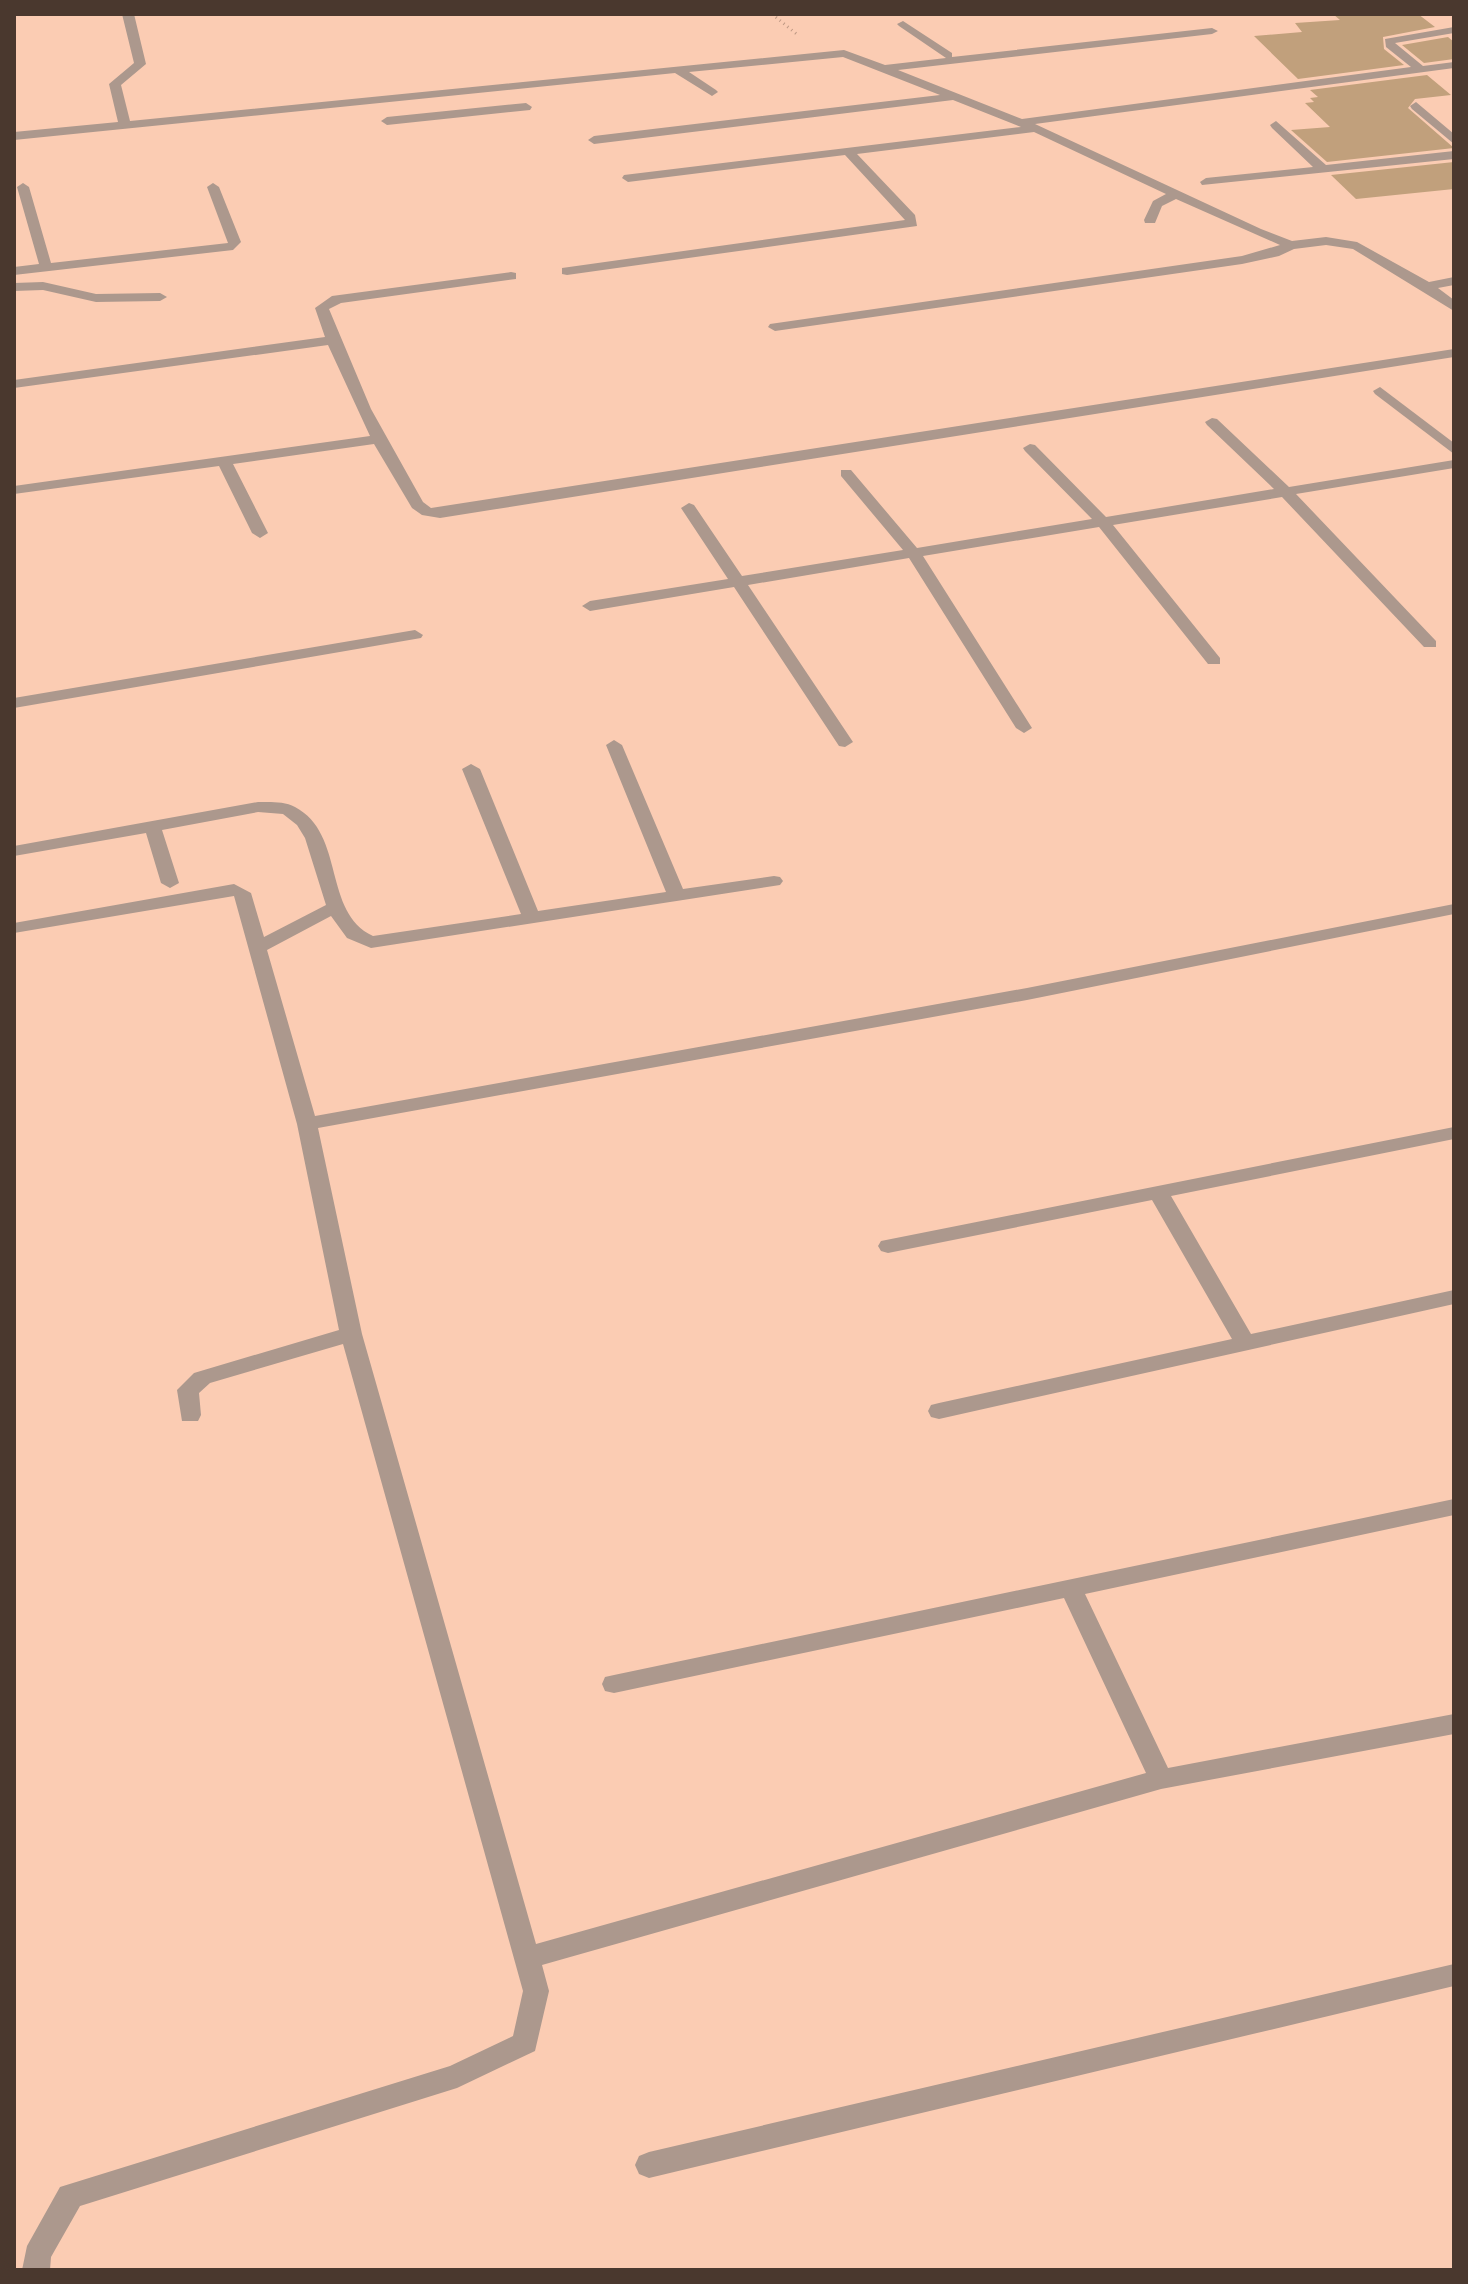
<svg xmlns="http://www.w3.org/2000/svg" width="1468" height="2284" viewBox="0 0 1468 2284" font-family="Raleway,sans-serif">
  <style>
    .building { fill: #c1a07c }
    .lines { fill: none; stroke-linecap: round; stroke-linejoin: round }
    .path { stroke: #bd9884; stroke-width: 3; stroke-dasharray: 1 4; stroke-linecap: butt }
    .minor { fill: #ac988d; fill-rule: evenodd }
  </style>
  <rect width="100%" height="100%" fill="#fbccb3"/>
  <!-- building -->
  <g class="building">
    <path d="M1333 14H1418L1435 27 1383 37 1384 49 1404 65 1298 79 1254 36 1302 32 1295 23 1340 20Z"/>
    <path d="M1448 37 1454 42V59L1424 63 1402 45Z"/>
    <path d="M1427 75 1451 95 1415 99 1408 108 1454 148 1327 162 1291 130 1330 127 1305 103 1314 102 1310 98 1318 97 1310 90Z"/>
    <path d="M1454 162V189L1356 199 1331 175Z"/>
  </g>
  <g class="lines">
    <!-- path -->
    <path class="path" d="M772 14 799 36"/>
    <!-- minor -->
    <g class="minor">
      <path d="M122 14H134L146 64 121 85 130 121 844 50 885 65 946 58 899 26 897 24 903 21 952 53V57L1212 28 1218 31 1212 34 898 70 1022 119 1411 67 1386 47 1385 39 1454 27V33L1395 43 1423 66 1454 62V68L1035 124 1261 229 1292 241 1326 237 1357 242 1429 282 1454 277V285L1438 288 1454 300V311L1353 249 1326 245 1294 249 1279 256 1242 264 775 331 768 327 770 324 1242 256 1280 245 1176 199 1162 206 1155 223H1145L1144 220 1153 201 1166 194 1034 132 857 154 915 215 917 226 567 275 562 274V268L905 220 845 155 628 182 622 178 624 175 1021 127 953 100 594 144 588 140 594 136 940 95 843 57 689 72 716 90 718 92 712 96 675 73 14 140V132L118 122 109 84 134 63Z"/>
      <path d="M1416 102 1454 134V144L1412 109 1410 106Z"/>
      <path d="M526 103 532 107 530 110 387 125 381 121 387 117Z"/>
      <path d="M1276 121 1326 165 1454 151V159L1202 185 1200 182 1206 178 1313 167 1272 128 1270 125Z"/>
      <path d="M23 183 29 187 51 263 228 243 207 187 213 183 219 187 241 242 233 250 14 275V267L39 264 17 187Z"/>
      <path d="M511 272 516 273V279L341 303 329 309 371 409 423 502 431 508 1454 349V357L440 518 422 515 412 508 374 444 233 464 268 533 260 538 252 533 219 466 14 494V486L370 436 328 345 14 388V380L325 337 315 308 332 296Z"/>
      <path d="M43 282 96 294 160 293 167 297 160 301 96 302 43 290 14 291V283Z"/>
      <path d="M1380 387 1454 443V454L1375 394 1373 391Z"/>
      <path d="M1212 418 1217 419 1289 487 1454 460V468L1296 494 1436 641V647H1424L1282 497 1113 525 1220 658V664H1208L1099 527 923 556 1032 728 1024 733 1016 728 909 558 748 585 853 742 845 747 839 746 734 587 590 611 582 606 590 601 728 579 681 508 689 503 694 505 742 576 903 550 841 476V470H851L917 548 1092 519 1025 451 1023 448 1030 444 1035 445 1106 517 1274 489 1207 425 1205 422Z"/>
      <path d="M415 630 423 635 421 638 14 708V698Z"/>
      <path d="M614 740 622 745 683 889 774 876 780 877 783 881 780 885 371 948 347 938 331 916 267 950 315 1116 1027 988 1454 904V914L1027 1000 318 1128 362 1334 536 1944 1146 1773 1064 1598 614 1693 605 1691 602 1684 605 1677 614 1675 1454 1499V1515L1085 1594 1168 1768 1454 1714V1734L1161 1789 542 1965 549 1991 535 2051 457 2088 80 2206 51 2257 50 2270H22L27 2246 60 2187 450 2066 513 2036 523 1991 343 1344 210 1383 199 1393 201 1415 198 1421H182L177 1390 194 1373 339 1330 297 1124 234 896 14 933V923L234 884 251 893 264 937 326 905 305 838 297 825 283 814 258 812 162 830 179 883 170 888 161 883 146 833 14 856V846L258 802C270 802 284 801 295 807 346 834 322 912 373 936L521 914 462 769 471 764 480 769 538 911 666 892 606 745Z"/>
      <path d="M1454 1127V1139L1171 1196 1251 1334 1454 1290V1304L939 1419 931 1417 928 1411 931 1405 939 1403 1232 1339 1152 1200 888 1253 881 1251 878 1246 881 1241Z"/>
      <path d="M1454 1964V1986L649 2178 639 2174 635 2165 639 2156 649 2152Z"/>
    </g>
  </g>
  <!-- border -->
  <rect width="1468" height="2284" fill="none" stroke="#4a382e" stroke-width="32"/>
</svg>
